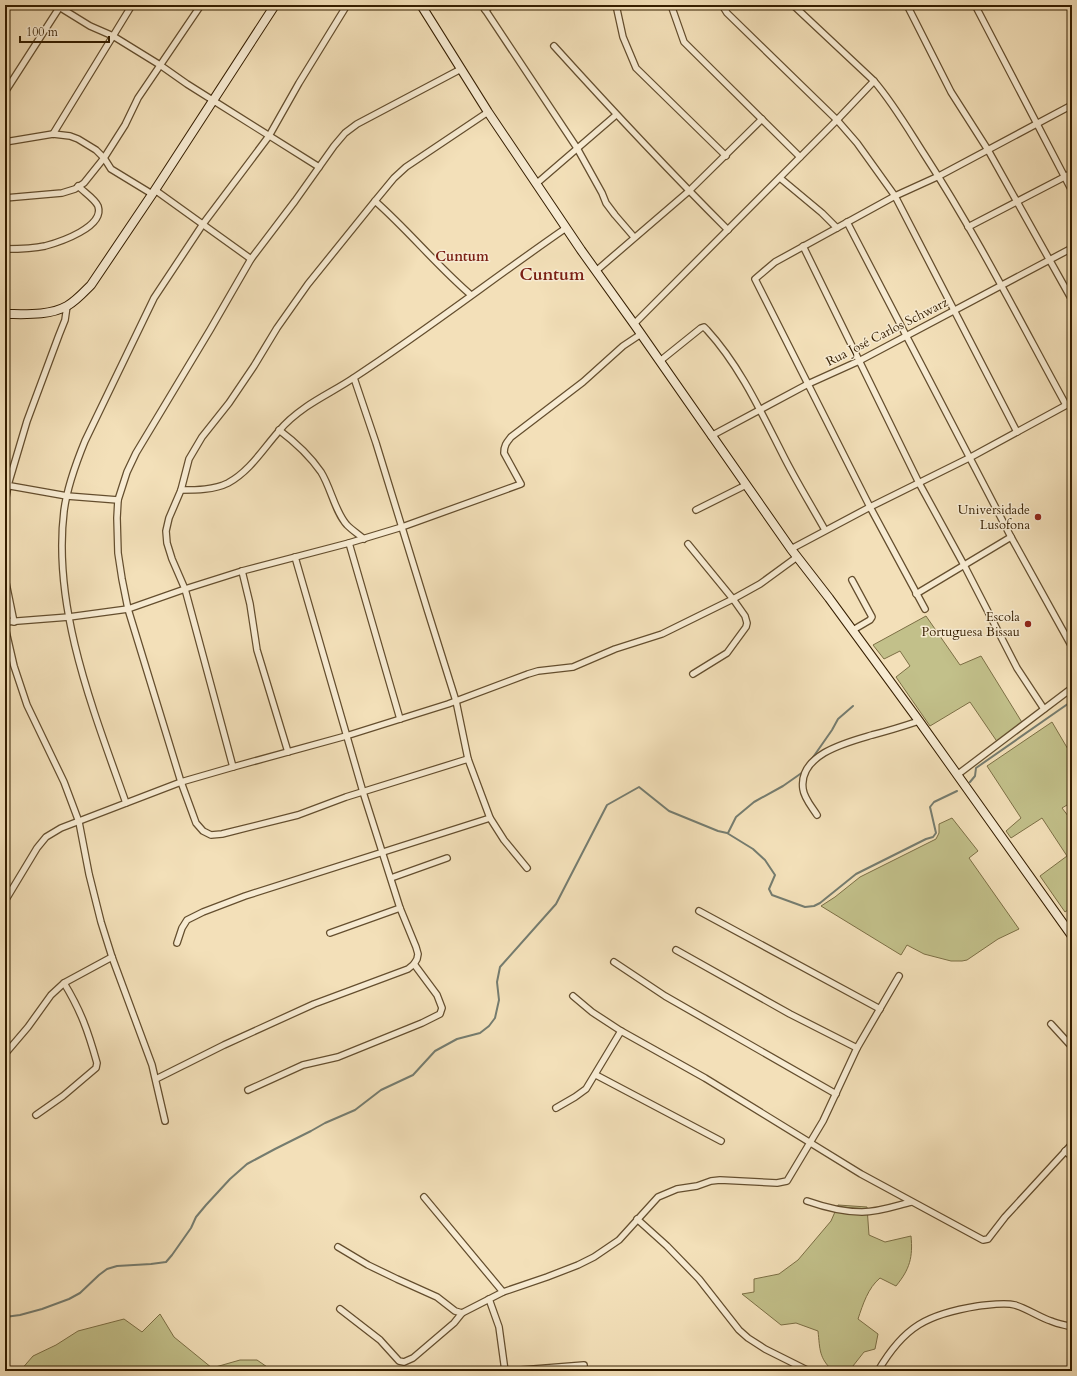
<svg xmlns="http://www.w3.org/2000/svg" width="1077" height="1376" viewBox="0 0 1077 1376" font-family="Cardo,serif">
  <style>
    .green { fill: #c2c08a; stroke: #7c6f45 }
    .lines { fill: none; stroke-linecap: round; stroke-linejoin: round }
    .stream { stroke: #757c6f; stroke-width: 2 }
    .street-casing { stroke: #644e2e; stroke-width: 8 }
    .secondary-casing { stroke: #351e00; stroke-width: 10 }
    .street { stroke: #f7ebd2; stroke-width: 5.5 }
    .secondary { stroke: #f7ebd2; stroke-width: 8 }
    .poi-dot { fill: #8f2418; stroke: #f7ebd2; stroke-width: 1.5 }
    .labels { text-anchor: middle; dominant-baseline: central; stroke-width: 3; stroke-linejoin: round; paint-order: stroke }
    .street-label { font-size: 13px; fill: #351e00; stroke: #f7ebd2 }
    .poi-label { font-size: 13px; fill: #351e00; stroke: #f7ebd2; text-anchor: end }
    .neighbourhood-label { font-size: 14px; font-weight: bold; fill: #7a1f14; stroke: #f7ebd2 }
    .district-label { font-size: 17px; font-weight: bold; fill: #7a1f14; stroke: #f7ebd2 }
  </style>
  <rect width="100%" height="100%" fill="#f3e0b9"/>
  <filter id="stains"><feTurbulence type="fractalNoise" baseFrequency=".005" numOctaves="4"/><feColorMatrix values="0 0 0 0 .2 0 0 0 0 .09 0 0 0 0 .02 0 0 0 .5 -.17"/></filter>
  <radialGradient id="worn" r=".72"><stop offset=".6" stop-color="#630" stop-opacity="0"/><stop offset="1" stop-color="#630" stop-opacity=".3"/></radialGradient>
  <!-- green -->
  <g class="green">
    <path d="M926 616 960 665 981 656 1023 724 998 743 970 702 930 726 896 677 910 666 900 651 884 659 873 645Z"/>
    <path d="M1052 722 1072 756V802L1062 808 1072 821V907L1065 912 1040 876 1067 856 1042 818 1011 838 1006 831 1021 818 987 766Z"/>
    <path d="M952 818 978 851 969 858 1019 929 998 939 967 960 962 961H951L924 954 907 945 901 955 821 906 835 897 860 877 936 839 939 833V824Z"/>
    <path d="M838 1205 867 1207 869 1235 885 1242 911 1236C913 1257 910 1269 896 1286L880 1278C868 1288 863 1304 858 1319L878 1334 875 1349 864 1352 849 1371H833C819 1358 820 1350 818 1331L796 1323 781 1325 742 1294 754 1292V1279L779 1274 798 1260 831 1221Z"/>
    <path d="M160 1314 174 1337 212 1368 240 1360H257L273 1371H20L33 1356 56 1345 78 1331 124 1319 142 1332Z"/>
  </g>
  <g class="lines">
    <!-- stream -->
    <g class="stream">
      <path d="M809 763 832 730 838 719 853 706"/>
      <path d="M970 782 975 776 976 768 1072 701"/>
      <path d="M728 833 736 817 754 802 783 786 803 772"/>
      <path d="M5 1317 20 1315 42 1309 69 1299 80 1293 99 1275 107 1269 117 1266 151 1264 166 1262 172 1255 191 1228 196 1217 206 1205 230 1179 247 1164 275 1149 311 1131 325 1123 355 1110 381 1090 413 1075 435 1051 457 1039 480 1033 489 1026 495 1018 499 1000 497 982 500 967 556 904 607 805 639 787 669 811 718 831 727 833 753 849 765 860 775 875 769 889 772 895 805 907 814 906 820 903 856 874 926 839 933 837 936 833 930 807 934 802 957 791"/>
    </g>
    <defs>
      <g id="street">
        <path d="M56 5 90 26 113 36 160 65 187 84 319 167"/>
        <path d="M482 5 577 148 602 193 606 203 615 215 634 237"/>
        <path d="M616 5 623 37 636 68 726 156"/>
        <path d="M671 5 684 42 800 157"/>
        <path d="M722 5 727 13 837 120 857 143 895 196 1017 432"/>
        <path d="M793 5 874 81C893 103 908 129 924 154 976 234 1020 321 1066 405"/>
        <path d="M907 5 951 92 988 150 1072 300"/>
        <path d="M975 5 1072 191"/>
        <path d="M485 10 492 5"/>
        <path d="M554 46C611 109 668 170 728 230"/>
        <path d="M461 69 357 124 345 133 334 146 295 201 251 259 210 330 136 453 127 472 118 500 117 518 118 553 122 579 128 609 181 782 192 812 196 823 203 831 211 835 222 834 298 815 346 797 468 759"/>
        <path d="M5 92 61 5"/>
        <path d="M53 134 132 5"/>
        <path d="M5 142 53 134 70 136 78 139 96 150 104 158 111 169 152 194"/>
        <path d="M780 178 822 213 837 228"/>
        <path d="M536 184 616 115"/>
        <path d="M155 190 251 259"/>
        <path d="M5 198 62 193 75 189 84 183 104 158 125 125 138 98 201 5"/>
        <path d="M375 201 394 178 406 167 488 112"/>
        <path d="M847 222 1011 537 1072 647"/>
        <path d="M968 227 1072 173"/>
        <path d="M803 246 919 483 964 565 1017 668 1044 709"/>
        <path d="M5 249C18 249 32 249 45 246 60 242 105 227 98 206 95 199 84 192 78 186"/>
        <path d="M596 271 689 191 762 119"/>
        <path d="M634 324 837 120 874 81"/>
        <path d="M660 361 701 328 704 327 707 330C740 366 761 412 783 455 796 481 811 505 825 530"/>
        <path d="M354 378 376 443 428 612 456 701 468 759 490 818 504 840 527 868"/>
        <path d="M279 430C295 442 310 456 321 472 331 488 335 512 347 525 352 530 358 534 364 539"/>
        <path d="M711 436 808 384 859 361 1072 248"/>
        <path d="M5 485 67 496 118 500"/>
        <path d="M181 490 189 459 202 437 229 403 254 366 277 328 308 284 375 201C409 231 437 266 471 295"/>
        <path d="M5 504 8 485 27 421 59 335 65 320 67 306"/>
        <path d="M696 510 746 485"/>
        <path d="M349 543 400 719"/>
        <path d="M688 544 733 599 745 616 747 623 746 627 727 653 693 674"/>
        <path d="M791 549 870 507 971 457 1072 402"/>
        <path d="M242 571 250 604 257 650 288 752"/>
        <path d="M5 578 14 622"/>
        <path d="M852 580 872 617 870 620 853 630"/>
        <path d="M916 594 1011 537"/>
        <path d="M925 609 870 507 755 279 775 262 895 196 939 176 1072 105"/>
        <path d="M5 622 69 617 128 609 185 589 242 571 349 543 402 527 521 484 504 453C504 445 507 442 511 437L583 382 623 346 641 334"/>
        <path d="M5 627 14 666 27 705 64 782 79 822 89 874 101 922 112 957 152 1065 165 1121"/>
        <path d="M233 767 185 589 172 559 167 543 166 531 169 518 181 490C196 490 214 490 228 483 250 471 263 449 279 431 286 422 296 414 306 407 322 396 339 388 355 377 427 330 495 277 566 228"/>
        <path d="M957 775 1072 688"/>
        <path d="M126 803C94 712 52 609 64 511 67 487 76 463 85 441L154 298 203 224 269 136 299 83 347 5"/>
        <path d="M817 815C812 807 804 798 803 789 798 754 848 742 872 735 888 731 904 726 919 721"/>
        <path d="M391 878 447 858"/>
        <path d="M5 901 37 848 46 837 61 828 181 782 233 767 346 736 448 704 528 674 538 671 573 667 615 649 662 634 733 599 760 584 797 557"/>
        <path d="M699 911 880 1009"/>
        <path d="M330 933 400 908"/>
        <path d="M177 943 182 928 187 920 203 912 245 896 490 818"/>
        <path d="M676 950 790 1014 857 1048"/>
        <path d="M614 962 665 996 836 1094"/>
        <path d="M573 996 592 1012 621 1031 705 1078 861 1174 983 1240 988 1239 1005 1217 1072 1144"/>
        <path d="M1051 1024 1072 1047"/>
        <path d="M5 1054 28 1027 51 995 64 983 112 957"/>
        <path d="M596 1075 721 1141"/>
        <path d="M156 1079 224 1045 314 1004 408 969 414 964 417 959 418 954 416 947 400 908 363 792 295 557"/>
        <path d="M248 1090 303 1065 338 1057 422 1023 440 1014 442 1008 437 995 414 964"/>
        <path d="M556 1108 575 1097 586 1089 621 1031"/>
        <path d="M36 1115 63 1096 96 1068 97 1063C88 1031 81 1011 64 983"/>
        <path d="M1065 1151 1072 1157"/>
        <path d="M424 1197 503 1292"/>
        <path d="M807 1201C824 1207 844 1212 862 1212 879 1212 895 1206 911 1202"/>
        <path d="M637 1219 667 1246 699 1279 739 1330 748 1338 765 1349 809 1371"/>
        <path d="M338 1247 368 1265 397 1279 437 1297 455 1311 462 1313 503 1292 547 1277 578 1265 594 1257 619 1240 658 1197 677 1189 697 1186 711 1181 720 1180 777 1183 787 1181 823 1121 857 1048 899 976"/>
        <path d="M489 1299 499 1327 505 1371"/>
        <path d="M340 1309 380 1340 399 1361 404 1362 413 1358 454 1323 462 1313"/>
        <path d="M508 1371 584 1365"/>
        <path d="M878 1371C904 1326 928 1314 978 1306 990 1305 1004 1302 1015 1305 1028 1309 1039 1317 1051 1321 1058 1324 1065 1325 1072 1327"/>
      </g>
      <g id="secondary">
        <path d="M421 5 488 112 581 250 634 324 791 549 829 598 919 721 1072 936"/>
        <path d="M5 314C25 314 49 316 67 306 76 301 84 292 91 285L155 190 275 5"/>
      </g>
    </defs>
    <!-- street casing -->
    <use href="#street" class="street-casing"/>
    <!-- secondary casing -->
    <use href="#secondary" class="secondary-casing"/>
    <!-- street -->
    <use href="#street" class="street"/>
    <!-- secondary -->
    <use href="#secondary" class="secondary"/>
  </g>
  <!-- markers -->
  <g class="poi-dot">
    <circle cx="1038" cy="517" r="4"/>
    <circle cx="1028" cy="624" r="4"/>
  </g>
  <g class="labels">
    <!-- street labels -->
    <g class="street-label">
      <text transform="translate(887 332) rotate(-27)">Rua José Carlos Schwarz</text>
    </g>
    <!-- poi labels -->
    <g class="poi-label">
      <text x="1030" y="510">Universidade<tspan x="1030" dy="15">Lusofona</tspan></text>
      <text x="1020" y="617">Escola<tspan x="1020" dy="15">Portuguesa Bissau</tspan></text>
    </g>
    <!-- neighbourhood labels -->
    <g class="neighbourhood-label">
      <text x="462" y="256">Cuntum</text>
    </g>
    <!-- district labels -->
    <g class="district-label">
      <text x="552" y="274">Cuntum</text>
    </g>
  </g>
  <!-- margin -->
  <rect width="1077" height="1376" fill="none" stroke="#f3e0b9" stroke-width="20"/>
  <rect x="6" y="6" width="1065" height="1364" fill="none" stroke="#351e00" stroke-width="2"/>
  <rect x="10" y="10" width="1057" height="1356" fill="none" stroke="#351e00"/>
  <!-- scale -->
  <path d="M20 36v6h89v-6" fill="none" stroke="#351e00" stroke-width="2"/>
  <text x="26" y="36" font-size="12" fill="#351e00" stroke="#f7ebd2" stroke-width="3" paint-order="stroke">100 m</text>
  <rect width="100%" height="100%" filter="url(#stains)"/>
  <rect width="100%" height="100%" fill="url(#worn)"/>
</svg>
